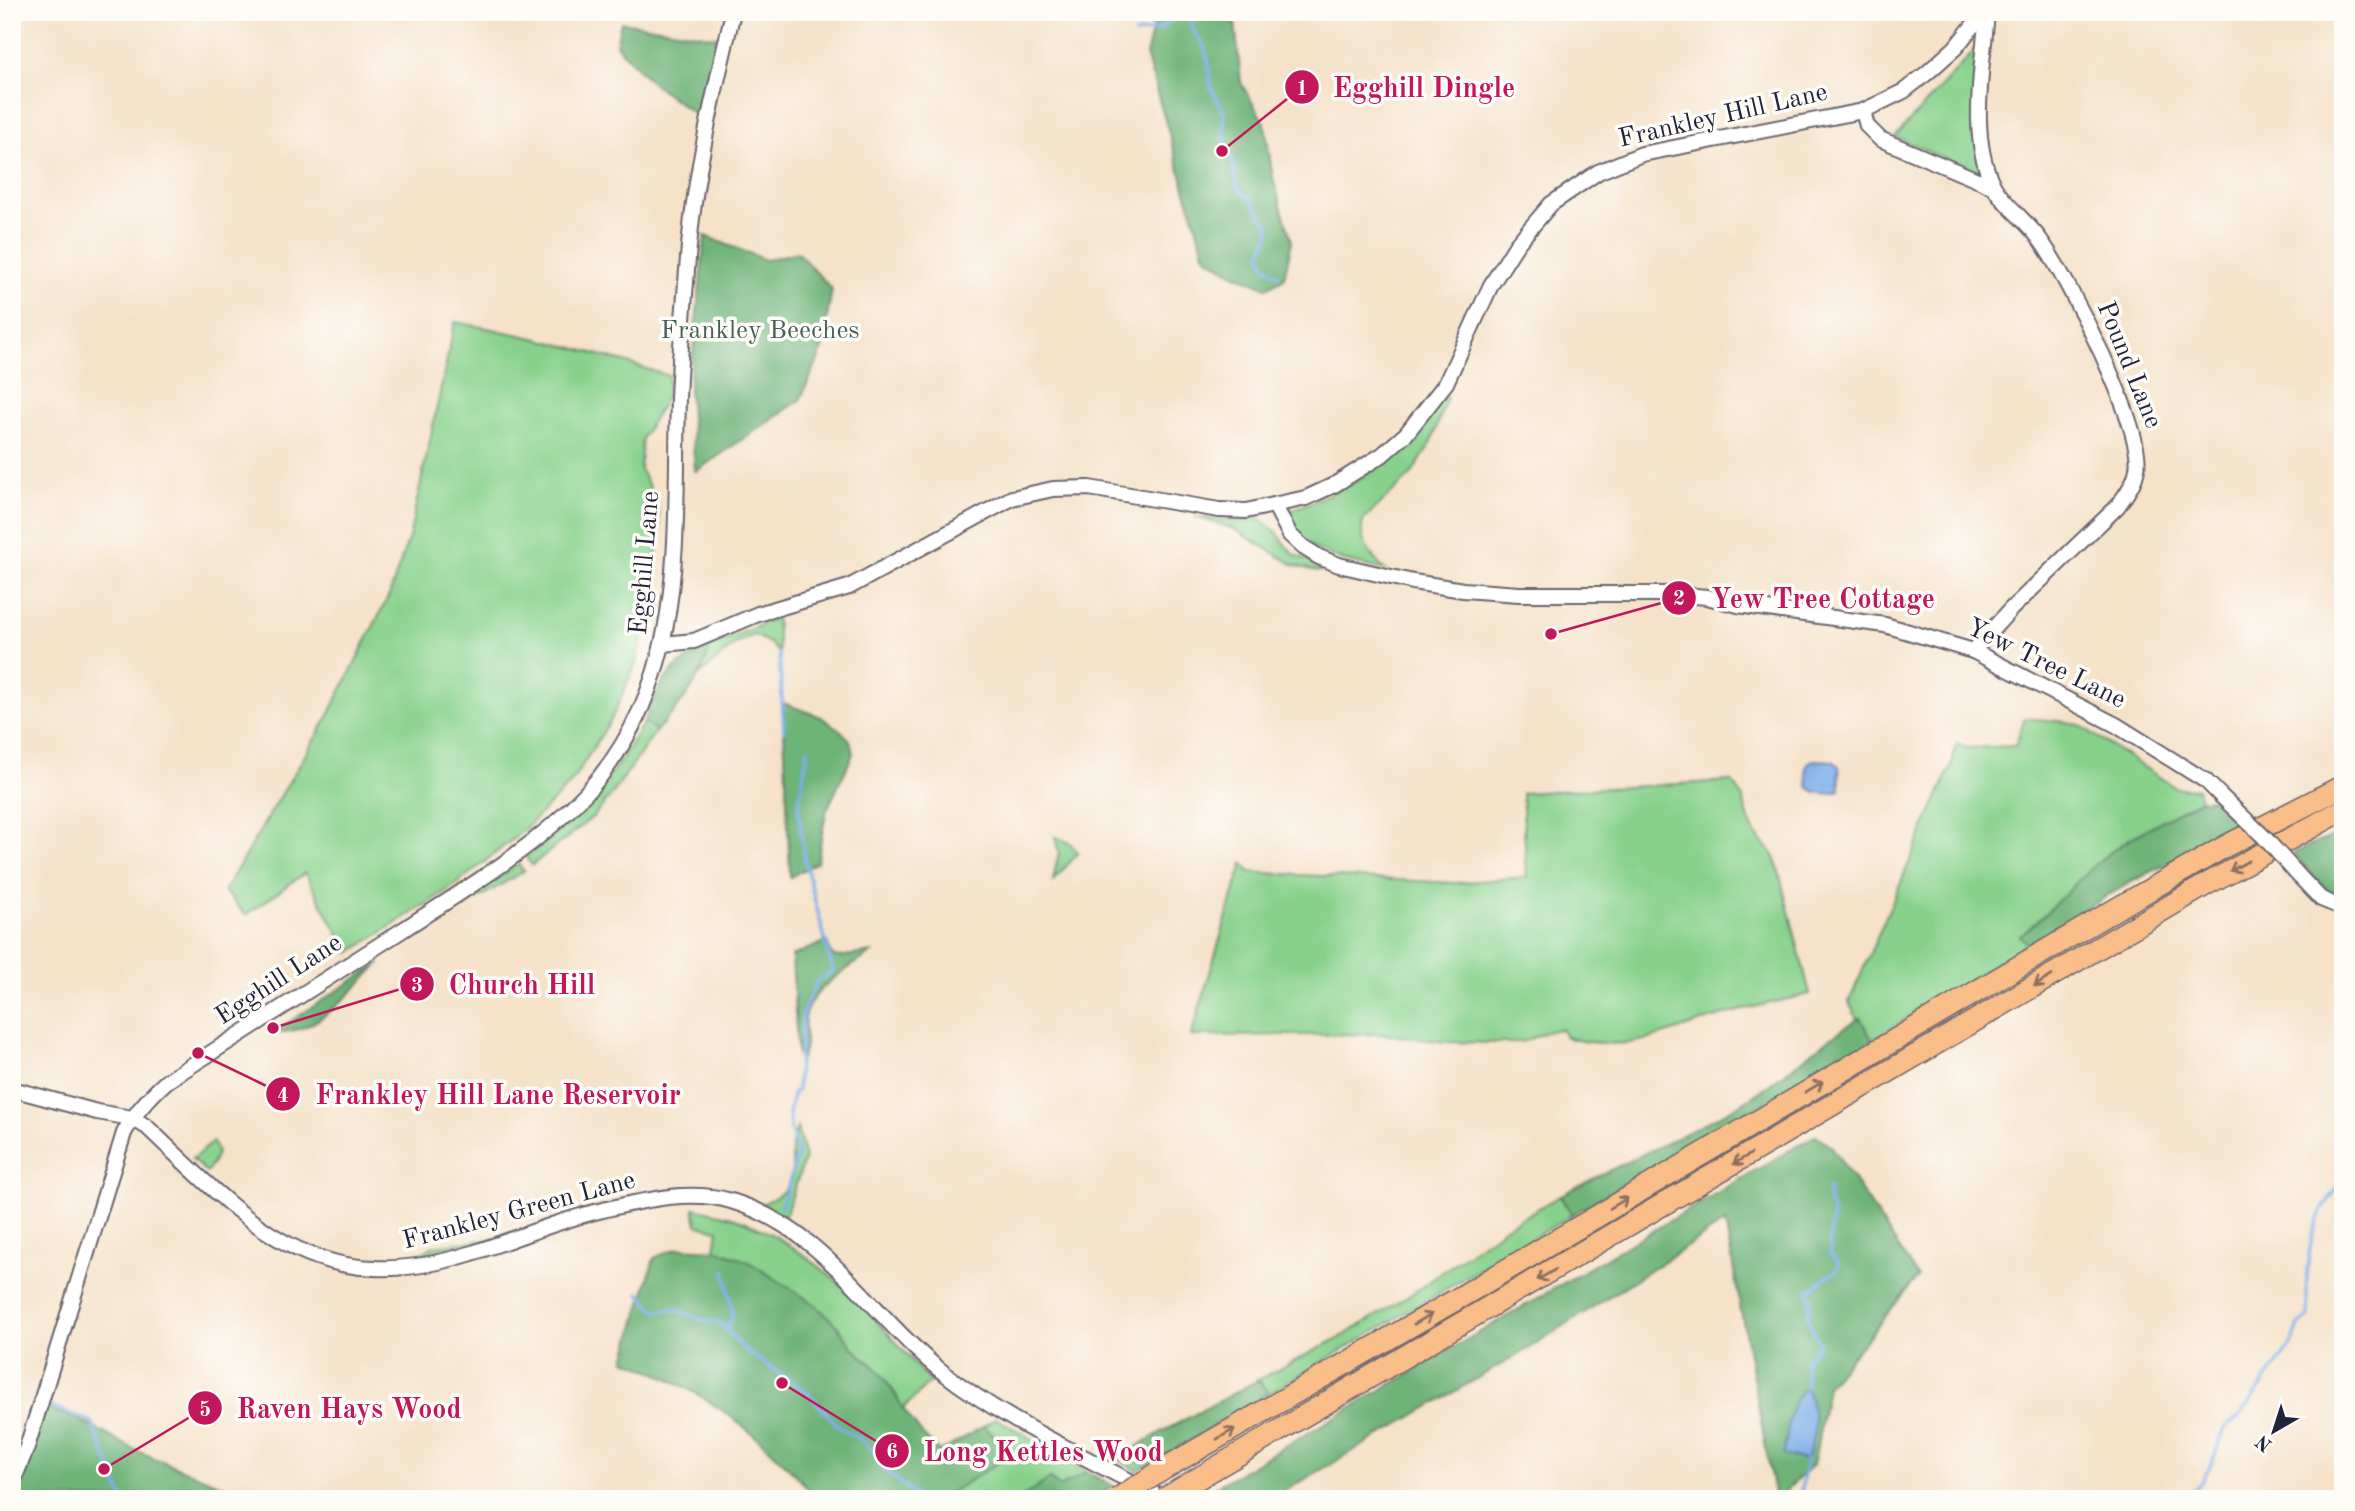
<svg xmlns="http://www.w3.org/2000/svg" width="2355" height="1511" viewBox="0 0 2355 1511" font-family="'Old Standard TT',serif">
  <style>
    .green { fill: #88d18d; stroke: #557a64; stroke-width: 2 }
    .forest { fill: #6eb378; stroke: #486a5a; stroke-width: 2 }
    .water { fill: #7eaee9; stroke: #506892; stroke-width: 2 }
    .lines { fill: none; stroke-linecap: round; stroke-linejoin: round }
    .stream { stroke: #7eaee9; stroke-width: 3.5 }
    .minor-casing { stroke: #6c656d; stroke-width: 18 }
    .highway-casing { stroke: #6c656d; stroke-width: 24 }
    .minor { stroke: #fff; stroke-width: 14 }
    .highway { stroke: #f8bd89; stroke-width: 21 }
    .minor-bridge-casing { stroke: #6c656d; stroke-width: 18; stroke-linecap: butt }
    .highway-bridge-casing { stroke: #6c656d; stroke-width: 24; stroke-linecap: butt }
    .minor-bridge { stroke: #fff; stroke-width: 14 }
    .highway-bridge { stroke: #f8bd89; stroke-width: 21 }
    .oneway { stroke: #8d7062 }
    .labels { text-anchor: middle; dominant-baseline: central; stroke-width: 7; stroke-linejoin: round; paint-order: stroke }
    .street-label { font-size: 26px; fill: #22223b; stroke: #fdfcf7 }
    .park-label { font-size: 26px; fill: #465f58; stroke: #fdfcf7 }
    .leader { fill: none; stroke: #c2185b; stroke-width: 2.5 }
    .callout-dot { fill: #c2185b; stroke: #fdfcf7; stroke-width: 2.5 }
    .mark-label { font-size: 21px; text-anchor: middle; font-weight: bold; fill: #fff }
    .callout-label { font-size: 28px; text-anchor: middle; font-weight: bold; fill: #c2185b; stroke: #fdfcf7; stroke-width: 7; stroke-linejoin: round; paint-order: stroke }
  </style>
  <rect width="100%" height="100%" fill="#fdfcf7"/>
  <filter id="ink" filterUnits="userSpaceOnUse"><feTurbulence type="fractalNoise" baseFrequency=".0143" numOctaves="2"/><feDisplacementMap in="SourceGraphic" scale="14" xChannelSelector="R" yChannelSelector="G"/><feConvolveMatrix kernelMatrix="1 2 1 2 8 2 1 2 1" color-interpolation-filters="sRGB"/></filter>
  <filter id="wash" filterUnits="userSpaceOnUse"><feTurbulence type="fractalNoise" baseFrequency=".00686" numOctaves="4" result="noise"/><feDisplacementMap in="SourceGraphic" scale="28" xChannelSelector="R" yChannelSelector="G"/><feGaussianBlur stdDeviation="1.57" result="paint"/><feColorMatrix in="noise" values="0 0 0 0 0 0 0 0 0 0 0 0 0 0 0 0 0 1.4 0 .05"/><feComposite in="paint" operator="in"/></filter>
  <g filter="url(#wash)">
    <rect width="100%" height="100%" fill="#f5e2c9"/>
    <!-- green -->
    <g class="green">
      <path d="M1977 48 1982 175 1895 137Z"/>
      <path d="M455 322C529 335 599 353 669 376L667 396 642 438 640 469 657 501 660 528 651 594 637 661 612 718 571 783 523 831 454 886 349 953 305 873 246 915 224 891 329 715 390 593 410 534Z"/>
      <path d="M1447 397 1431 443 1411 475 1364 519C1356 537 1372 558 1385 570L1341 560 1314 548 1287 524 1290 511C1316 499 1345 490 1369 473 1396 454 1416 426 1437 401Z"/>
      <path d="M1195 517 1238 521 1259 519 1277 532 1285 545 1295 555 1343 573 1312 570 1294 565 1232 528Z"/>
      <path d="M776 618 779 653 770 643 754 635 735 644 701 674 710 647Z"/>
      <path d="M2025 718 2067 722 2079 725 2176 788 2198 789 2200 800C2167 818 2132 835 2103 858 2073 882 2051 912 2020 935L2027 944 1872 1040 1860 1018 1857 1019 1849 1002 1951 766 1957 744 1967 748 2015 746Z"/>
      <path d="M644 722 656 731 613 793 594 816 532 865 525 856C578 825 614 774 644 722Z"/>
      <path d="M1731 781C1747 795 1744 816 1755 833 1762 844 1771 847 1776 860L1810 994C1779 1001 1747 1008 1717 1017 1658 1035 1636 1052 1571 1039L1565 1036 1561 1029 1548 1031 1525 1041 1509 1043 1446 1042 1382 1034 1191 1036 1243 863 1250 872 1263 873 1455 883 1527 877 1522 793Z"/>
      <path d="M1055 837 1070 843 1078 853 1053 881 1059 852Z"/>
      <path d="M518 864 524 871 440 921Z"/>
      <path d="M797 1128 805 1158 784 1219 759 1205C813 1185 781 1159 797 1128Z"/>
      <path d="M213 1142 217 1153 212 1165 206 1172 192 1159Z"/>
      <path d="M1560 1196 1572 1215 1269 1393 1258 1380 1343 1336 1410 1295 1504 1228Z"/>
      <path d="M694 1208C711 1212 730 1215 746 1222 821 1254 879 1320 930 1382L903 1409 894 1392 876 1368 853 1348 838 1327 715 1250 718 1230 697 1225Z"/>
      <path d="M498 1238 429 1259H412L434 1246Z"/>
      <path d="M996 1418 1087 1472 1060 1487 1050 1480 1019 1499H940L1011 1454 984 1426Z"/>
    </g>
    <!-- forest -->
    <g class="forest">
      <path d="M1157 12H1234L1241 83 1265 124 1273 179 1292 241 1284 278 1267 288 1232 273 1205 256 1146 55Z"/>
      <path d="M621 22 717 37 699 118 648 79 616 45Z"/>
      <path d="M705 236 766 260 797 252 832 289 821 353 800 400 695 472 689 389Z"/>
      <path d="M710 647C697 686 684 702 656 731L644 722C661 680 668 667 710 647Z"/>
      <path d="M783 703 819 716 838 728 850 740 853 754 826 812 817 862 790 877Z"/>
      <path d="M2212 799 2221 803 2242 826 2131 882 2027 944 2020 935C2051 913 2073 882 2103 858 2132 835 2167 818 2200 800Z"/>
      <path d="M2343 832V899L2322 886 2293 853Z"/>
      <path d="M827 941 831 955 838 957 873 952C852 966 807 990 805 1018 804 1034 808 1046 800 1061L797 1051 792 956Z"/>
      <path d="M381 962C361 982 334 1013 309 1025 297 1031 284 1032 271 1034Z"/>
      <path d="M1860 1018 1872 1040 1572 1215 1560 1196C1622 1162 1687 1136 1747 1100 1787 1075 1819 1042 1860 1018Z"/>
      <path d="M1816 1135 1832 1147 1918 1277 1827 1386 1814 1464 1777 1499H1775L1725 1222 1526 1350 1271 1499H1195Z"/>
      <path d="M678 1248 719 1250 749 1262 816 1305 838 1327 853 1348 876 1368 894 1392 903 1409 921 1433 940 1452 984 1426 1012 1454 940 1499H817C763 1435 704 1389 625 1360L654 1258Z"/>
      <path d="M1258 1380 1269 1393 1137 1471 1116 1459 1156 1435Z"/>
      <path d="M46 1408 78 1419 137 1451 256 1499H17Z"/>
      <path d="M1087 1472 1114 1486 1093 1499H1019L1050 1479 1060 1487Z"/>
    </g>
    <!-- water -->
    <g class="water">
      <path d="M1814 760 1833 761 1839 766 1840 790C1830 795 1817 795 1808 787L1806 767 1809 762Z"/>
      <path d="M1806 1387C1816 1414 1818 1433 1806 1460L1783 1455C1790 1432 1786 1404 1806 1387Z"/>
    </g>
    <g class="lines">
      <!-- stream -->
      <g class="stream">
        <path d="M1189 12 1193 31 1203 43 1208 60 1211 87 1224 113V138L1233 162 1237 185 1242 193 1250 198 1268 224 1270 232 1261 253 1265 265 1278 275"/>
        <path d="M1135 34 1160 29 1174 18 1189 13"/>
        <path d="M779 653 784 731"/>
        <path d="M781 1208 798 1153 790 1127 789 1112 794 1092 797 1091 803 1013 817 981 833 971 805 862 798 808 808 749"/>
        <path d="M725 1271 733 1315 727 1330"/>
        <path d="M639 1293 657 1312C677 1304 683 1314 701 1320 707 1322 713 1321 719 1322L745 1350 808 1393 840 1428 863 1441 877 1455 887 1472 920 1499"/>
        <path d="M1806 1387 1805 1362 1819 1344 1808 1318 1811 1297 1808 1291 1838 1269 1839 1263 1830 1254V1233L1833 1215 1828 1200 1829 1188"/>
        <path d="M51 1406 92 1422 123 1499"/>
        <path d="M1800 1499 1806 1460"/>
        <path d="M2186 1499 2202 1481 2213 1461 2225 1428 2239 1417 2293 1342 2299 1325 2309 1317C2304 1287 2307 1240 2321 1212 2327 1201 2336 1191 2343 1180"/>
      </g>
    </g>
  </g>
  <g filter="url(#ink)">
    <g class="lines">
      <defs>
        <g id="minor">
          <path d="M1863 111 1867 126 1880 139 1994 187"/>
          <path d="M1275 506 1290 535 1303 547 1319 557 1339 565 1413 582 1463 590 1519 594H1673L1707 597 1738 605 1885 625 1973 651 2116 725 2206 781 2220 795"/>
          <path d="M664 644 694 641 758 614 849 587 1012 498 1053 489 1089 488 1219 510 1246 511 1306 498 1334 485 1382 455 1406 434 1446 383 1491 285 1517 244 1551 204 1598 172 1642 154 1863 111 1904 91 1927 73 1955 48 1984 12"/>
          <path d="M1973 651 2011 609 2117 507C2125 496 2135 483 2137 469 2145 429 2067 277 2041 241 2029 223 2002 203 1993 185 1968 136 1983 66 1987 12"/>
          <path d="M2299 876 2321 899 2343 908"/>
          <path d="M12 1089 97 1112 132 1118 147 1127C250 1225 316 1301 469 1254 514 1240 558 1220 603 1210 645 1200 690 1189 731 1201 823 1228 870 1314 940 1370 1007 1423 1089 1458 1164 1499"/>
          <path d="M12 1484 27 1447 124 1133C135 1112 149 1097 167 1081 246 1031 323 981 401 931 465 889 534 849 586 793 689 681 674 537 678 398 680 347 685 296 689 246 696 167 715 89 733 12"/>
        </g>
        <g id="highway">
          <path d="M1167 1467 1464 1295 2116 909 2226 846 2343 786"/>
          <path d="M1202 1476 2207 884 2343 810"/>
        </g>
      </defs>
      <!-- minor casing -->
      <use href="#minor" class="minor-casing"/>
      <!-- highway casing -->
      <use href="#highway" class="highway-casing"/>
      <!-- minor -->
      <use href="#minor" class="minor"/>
      <!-- highway -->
      <use href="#highway" class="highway"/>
      <defs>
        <path id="minor-bridge" d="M2220 795 2264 837 2299 876"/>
        <g id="highway-bridge">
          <path d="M1117 1499 1167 1467"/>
          <path d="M1164 1499 1202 1476"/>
        </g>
      </defs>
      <!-- minor-bridge casing -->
      <use href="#minor-bridge" class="minor-bridge-casing"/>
      <!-- highway-bridge casing -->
      <use href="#highway-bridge" class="highway-bridge-casing"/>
      <!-- minor-bridge -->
      <use href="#minor-bridge" class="minor-bridge"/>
      <!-- highway-bridge -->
      <use href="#highway-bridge" class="highway-bridge"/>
    </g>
    <!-- one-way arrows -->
    <defs><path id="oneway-shaft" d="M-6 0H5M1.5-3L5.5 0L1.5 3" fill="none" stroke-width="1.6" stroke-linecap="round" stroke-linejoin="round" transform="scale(1.75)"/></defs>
    <g class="oneway">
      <use href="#oneway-shaft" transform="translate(2239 866) rotate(151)"/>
      <use href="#oneway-shaft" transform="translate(2043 981) rotate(149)"/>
      <use href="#oneway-shaft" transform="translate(1814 1087) rotate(-31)"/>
      <use href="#oneway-shaft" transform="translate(1742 1159) rotate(149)"/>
      <use href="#oneway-shaft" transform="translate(1619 1203) rotate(-31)"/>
      <use href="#oneway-shaft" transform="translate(1546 1275) rotate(149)"/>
      <use href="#oneway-shaft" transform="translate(1423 1319) rotate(-30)"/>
      <use href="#oneway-shaft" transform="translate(1226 1434) rotate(-30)"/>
    </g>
  </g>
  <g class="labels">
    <!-- street labels -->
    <g class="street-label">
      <text transform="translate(1723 116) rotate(-13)">Frankley Hill Lane</text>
      <text transform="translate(2129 365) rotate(68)">Pound Lane</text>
      <text transform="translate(645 563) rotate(-85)">Egghill Lane</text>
      <text transform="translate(2046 664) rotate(26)">Yew Tree Lane</text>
      <text transform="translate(279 980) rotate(-33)">Egghill Lane</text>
      <text transform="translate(519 1211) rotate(-15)">Frankley Green Lane</text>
    </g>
    <!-- park labels -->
    <g class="park-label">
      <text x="760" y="331">Frankley Beeches</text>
    </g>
  </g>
  <!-- callouts -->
  <path class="leader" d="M1222 151L1302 87M1551 634L1679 598M273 1028L417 984M198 1053L283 1094M104 1469L205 1408M782 1383L892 1451"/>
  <g class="callout-dot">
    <circle cx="1222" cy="151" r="7"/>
    <circle cx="1551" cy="634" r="7"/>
    <circle cx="273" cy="1028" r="7"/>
    <circle cx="198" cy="1053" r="7"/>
    <circle cx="104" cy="1469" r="7"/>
    <circle cx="782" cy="1383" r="7"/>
    <circle cx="1302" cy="87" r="18"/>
    <circle cx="1679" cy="598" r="18"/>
    <circle cx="417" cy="984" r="18"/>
    <circle cx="283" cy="1094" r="18"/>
    <circle cx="205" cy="1408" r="18"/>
    <circle cx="892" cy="1451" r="18"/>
  </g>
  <g class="mark-label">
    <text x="1302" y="95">1</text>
    <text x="1679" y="605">2</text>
    <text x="417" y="992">3</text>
    <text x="283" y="1102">4</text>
    <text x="205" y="1416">5</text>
    <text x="892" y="1458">6</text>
  </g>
  <g class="callout-label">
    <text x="1424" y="97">Egghill Dingle</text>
    <text x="1823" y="608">Yew Tree Cottage</text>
    <text x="522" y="994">Church Hill</text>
    <text x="498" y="1104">Frankley Hill Lane Reservoir</text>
    <text x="349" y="1418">Raven Hays Wood</text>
    <text x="1043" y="1461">Long Kettles Wood</text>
  </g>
  <!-- margin -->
  <rect width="2355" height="1511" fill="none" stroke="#fdfcf7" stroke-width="42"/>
  <!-- north arrow -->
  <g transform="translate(2274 1431) rotate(219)" stroke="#fdfcf7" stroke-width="5" paint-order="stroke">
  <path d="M0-5L12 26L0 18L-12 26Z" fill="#22223b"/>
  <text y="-10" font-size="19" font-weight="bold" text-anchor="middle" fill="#22223b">N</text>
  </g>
</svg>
